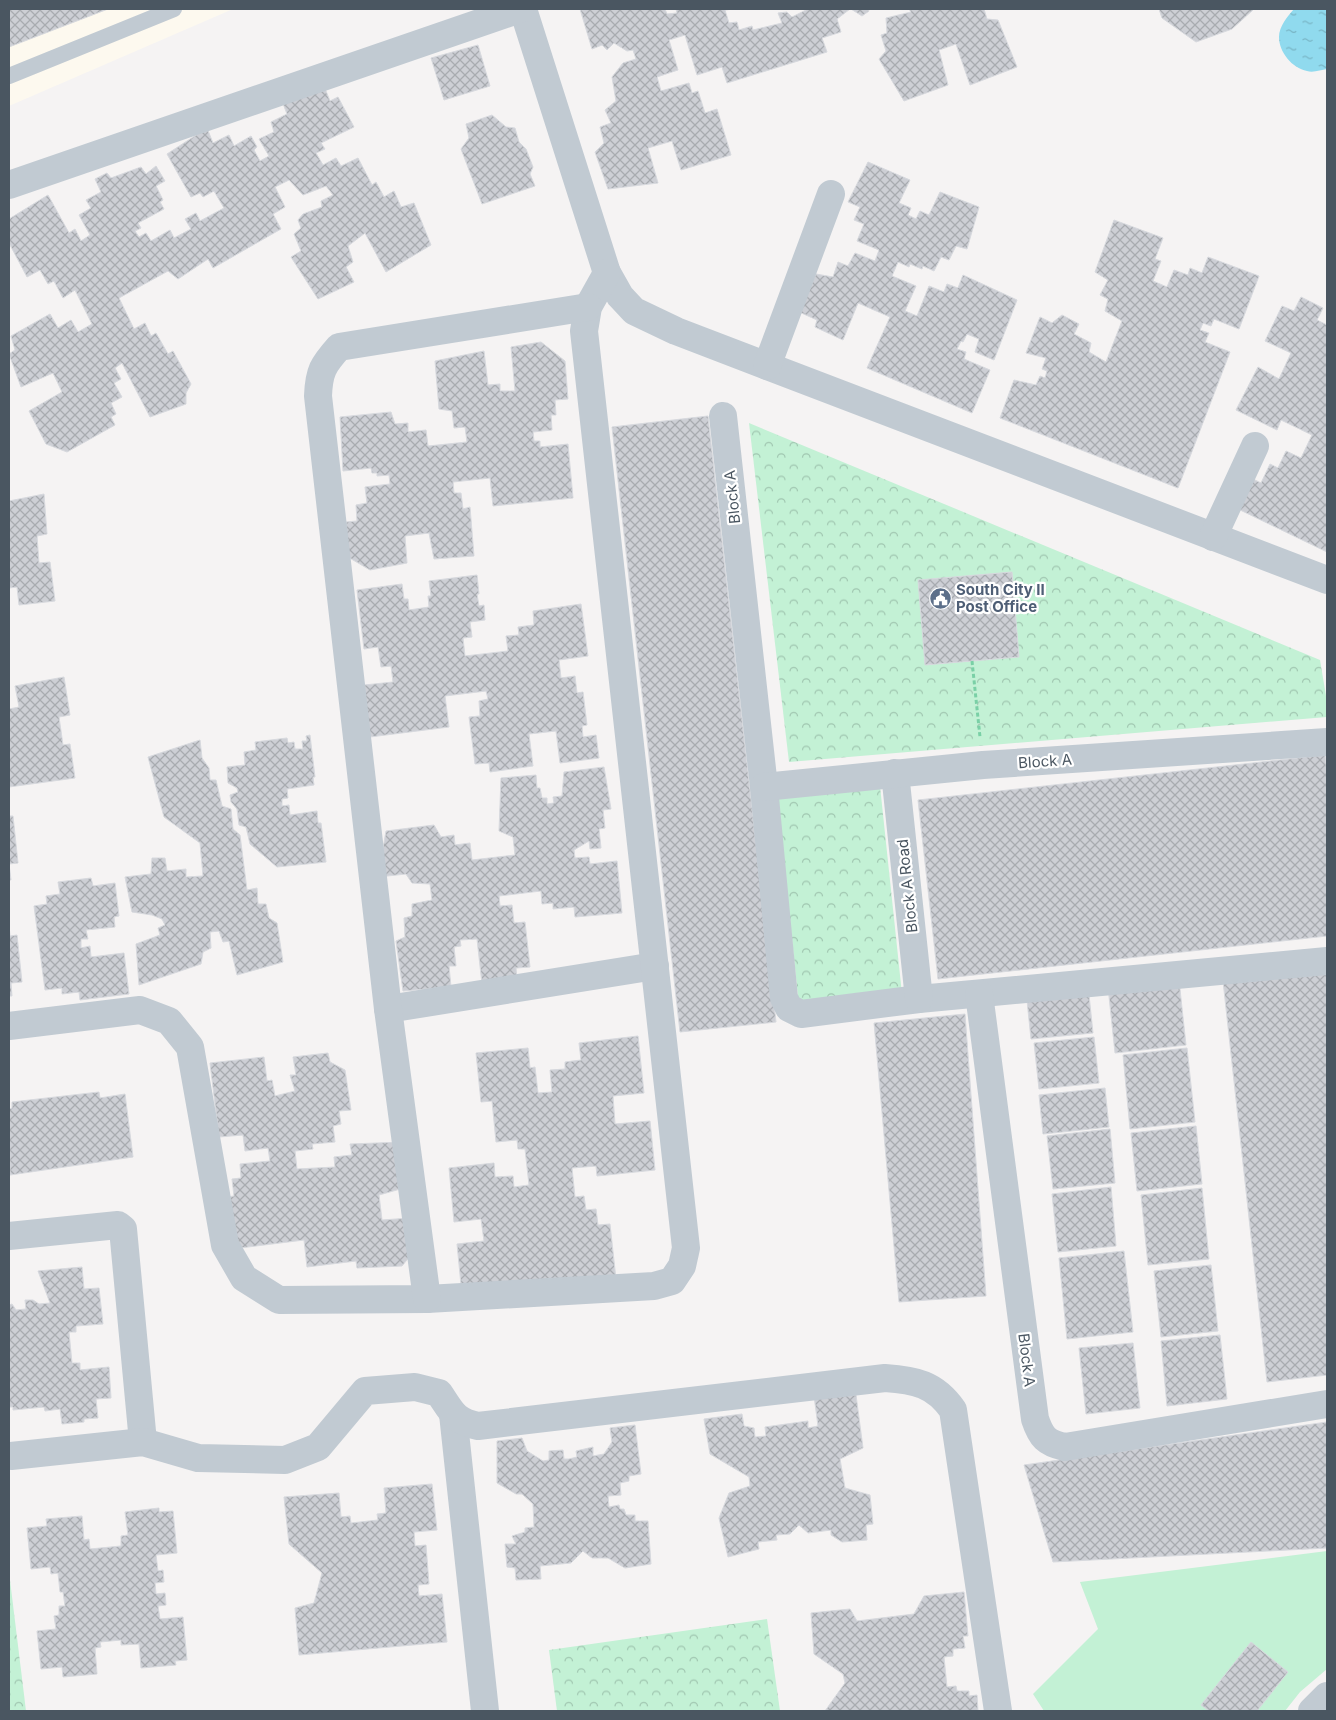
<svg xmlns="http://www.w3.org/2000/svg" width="1336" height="1720" viewBox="0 0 1336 1720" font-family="Inter,sans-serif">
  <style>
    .commercial { fill: #fdf9ef }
    .park { fill: url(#park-crowns) }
    .garden { fill: #c3f1d5 }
    .water { fill: url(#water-ripples) }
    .building { fill: url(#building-cross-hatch); stroke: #d7d9de }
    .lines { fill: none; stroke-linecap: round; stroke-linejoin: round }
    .path { stroke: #7ad0a6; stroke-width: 3; stroke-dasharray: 4 2.5; stroke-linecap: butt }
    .service { stroke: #c1cad2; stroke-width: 16 }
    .minor { stroke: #c1cad2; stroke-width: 28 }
    .tertiary { stroke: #c1cad2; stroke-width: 28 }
    .labels { text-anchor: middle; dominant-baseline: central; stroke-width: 4.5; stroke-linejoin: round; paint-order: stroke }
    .street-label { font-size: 15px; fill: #4a5661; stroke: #fff }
    .service-label { font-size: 15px; font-weight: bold; fill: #4e5e75; stroke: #fff; text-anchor: start }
  </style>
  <defs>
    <pattern id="park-crowns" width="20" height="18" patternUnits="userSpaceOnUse" patternTransform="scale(1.25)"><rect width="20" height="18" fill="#c3f1d5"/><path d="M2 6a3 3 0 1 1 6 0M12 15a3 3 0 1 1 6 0" fill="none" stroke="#a0c6b0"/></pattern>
    <pattern id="water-ripples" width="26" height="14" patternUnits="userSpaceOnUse" patternTransform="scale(1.25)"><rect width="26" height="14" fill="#90daee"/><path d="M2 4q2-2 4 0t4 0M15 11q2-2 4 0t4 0" fill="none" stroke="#78b4c4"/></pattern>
    <pattern id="building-cross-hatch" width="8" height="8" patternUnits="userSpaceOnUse" patternTransform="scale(1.25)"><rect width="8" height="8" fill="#cdcfd5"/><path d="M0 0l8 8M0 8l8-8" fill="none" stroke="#a8abb0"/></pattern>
  </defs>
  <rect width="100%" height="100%" fill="#f5f3f3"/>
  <!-- commercial -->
  <path class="commercial" d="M9 9H233L9 106Z"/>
  <!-- park -->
  <g class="park">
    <path d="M749 423 1320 660 1327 702V717L789 762Z"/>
    <path d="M880 786 902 994 799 1006 777 797Z"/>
    <path d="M9 1572 26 1711H9Z"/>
    <path d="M767 1619 780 1711H557L549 1650Z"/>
  </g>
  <!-- garden -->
  <path class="garden" d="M1327 1551V1669L1300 1692 1285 1711H1044L1033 1694 1098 1629 1080 1582Z"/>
  <!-- water -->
  <path class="water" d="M1294 9H1327V69C1321 70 1313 73 1307 71 1292 68 1279 52 1279 37 1279 26 1288 16 1294 9Z"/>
  <!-- building -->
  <g class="building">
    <path d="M9 9H108L9 47Z"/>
    <path d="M580 9H665L667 14 677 13 676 9H733L725 10 729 23 737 22 739 30 752 26 753 30 782 23 778 13 787 12 792 17 808 9H850L837 19 841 32 822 38 827 52 727 83 722 67 697 75 685 35 669 40 678 70 657 77 661 91 689 83 692 93 698 91 705 113 717 109 731 155 681 170 672 141 648 148 658 183 608 189 595 152 604 143 600 127 611 123 605 110 616 101 612 77 623 63 636 59 633 50 627 51 614 43 607 50 602 45 592 49Z"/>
    <path d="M851 9H868L869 11 862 16Z"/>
    <path d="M909 9H984L987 19 998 20 1017 67 970 85 956 44 939 50 948 85 904 101 879 59 886 51 881 35 887 33 886 18 911 12Z"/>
    <path d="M1159 9H1254L1232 29 1196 42 1162 18Z"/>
    <path d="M478 45 490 86 444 100 431 58Z"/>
    <path d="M324 86 330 101 338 97 354 127 321 143 325 149 316 153 323 165 336 158 341 166 358 158 372 185 376 182 384 197 394 191 401 207 414 203 431 245 386 272 365 233 348 246 353 262 346 267 354 282 318 299 291 257 301 251 294 234 301 228 298 220 303 214 322 207 321 201 333 195 326 186 303 195 289 180 275 187 285 207 273 214 281 229 213 268 208 259 178 279 168 271 119 298 134 329 145 323 151 336 156 333 168 354 173 351 191 384 186 393V404L150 417 122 363 115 368 121 379 114 383 122 397 111 403 116 414 111 417 115 425 67 452 46 444 29 411 62 392 53 373 21 387 9 354 15 350 11 336 50 314 58 328 71 320 78 332 92 324 75 290 63 298 54 281 48 284 40 270 27 277 9 243V219L48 195 69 233 75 229 81 241 90 235 79 215 91 208 86 200 101 192 95 179 107 173 111 178 141 167 146 174 156 166 165 181 156 186 163 200 160 202 164 209 138 223 141 228 135 231 139 237 146 233 151 241 170 230 174 238 191 229 185 219 196 213 200 221 224 208 214 191 203 197 200 193 191 197 167 154 207 128 213 143 229 135 234 146 251 136 257 147 254 150 260 161 269 156 259 139 274 132 271 122 287 114 282 101Z"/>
    <path d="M492 115 506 127 515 128 519 142 526 149 533 167 530 174 535 186 482 204 461 149 469 138 466 124Z"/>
    <path d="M868 162 910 180 899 203 911 208 908 215 916 219 920 211 929 215 940 192 979 207 967 249 956 246 949 260 941 257 934 271 923 266 922 269 910 264 909 267 898 262 892 276 916 286 905 311 917 316 929 286 944 292 947 284 958 288 963 275 1017 300 994 360 975 352 979 339 967 334 963 342 961 341 957 349 966 352 964 359 990 370 972 413 867 368 890 317 858 303 843 340 815 327 817 320 797 311 816 274 833 277 838 262 848 266 855 253 875 261 879 250 857 241 864 224 854 220 860 207 848 202Z"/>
    <path d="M1114 220 1163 238 1155 259 1161 261 1153 281 1167 287 1174 270 1188 275 1190 268 1202 273 1208 257 1259 276 1239 329 1214 319 1211 326 1203 323 1200 330 1209 333 1205 342 1230 352 1178 488 1000 418 1014 380 1036 385 1040 376 1045 378 1047 371 1042 369 1046 358 1026 353 1040 317 1052 323 1062 315 1079 324 1074 334 1091 343 1089 352 1106 362 1122 321 1105 311 1108 299 1100 295 1108 280 1095 272Z"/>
    <path d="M1301 297 1323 308 1317 320 1327 325V552L1236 508 1251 478 1261 483 1270 464 1278 468 1286 451 1301 458 1312 435 1281 420 1277 430 1236 410 1258 367 1279 379 1291 353 1265 341 1282 306 1294 311Z"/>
    <path d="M541 342 565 361 568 399 555 400 556 415H551L552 430 533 432 534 441H540V447L568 444 573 498 493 506 490 478 453 482 454 493H461L463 509 470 507 474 556 434 559 429 533 405 536 407 563 370 570 348 557 346 522 357 521 356 505 367 503 365 487 390 484 389 475 377 476V473H372L371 468 343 471 340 417 391 412 395 424 408 423V432L426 430 428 446 467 442 465 427 454 428 452 411 439 409 435 361 484 351 488 385 500 384V391H515L511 347Z"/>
    <path d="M708 416 776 1022 680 1032 612 427Z"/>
    <path d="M44 494 47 534 37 536 39 563 50 562 55 601 19 605 17 587 9 588V501Z"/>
    <path d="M1012 572 1019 657 925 665 918 580Z"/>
    <path d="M477 575 479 594H477L479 606 484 605 485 620 470 622 472 637 463 638 465 656 508 651 506 636 519 635 518 627 534 625 533 611 581 604 588 656 559 660 561 678 575 676 577 693 583 692 587 725 582 726 583 737 596 735 599 758 560 763 556 731 529 734 533 766 490 772 489 763 475 764 469 717 480 716 479 701 488 699 486 691 445 696 449 727 362 738 355 686 393 682 391 666 381 667 378 647 364 649 357 590 402 584 404 599H408L409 610 429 607 428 596H431L429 581Z"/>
    <path d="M64 677 70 715 59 717 63 745 70 744 75 778 9 787V709L19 707 15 686Z"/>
    <path d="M310 735 315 777H313L314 785 287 789 288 798 282 799V806L289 805 290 815 317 811 318 823H321L326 862 277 867 250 844 246 827 239 825 237 809 231 802 230 795 238 792 237 788 228 783 227 767 245 765 244 752 256 750 255 742 287 738 288 743 294 742 295 749H303L302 741H307L306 736Z"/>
    <path d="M200 740 202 758 209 768 210 780H216L222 806 231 809 233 829 240 835 247 890 257 888 258 904H266L269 918 277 923 283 962 237 975 229 941 223 942 219 931 210 932 211 948 203 952 201 964 139 985 136 944 160 935 158 928 165 925 162 919 152 915 132 912 125 877 151 874 152 858H165L167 871 186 869V877L203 876 200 843 164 817 148 757Z"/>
    <path d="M1325 755 1327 773V936L938 979 918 800Z"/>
    <path d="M604 767 611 809 603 810 605 828 599 829 601 848 590 849 589 841 574 850 575 858 589 857 590 864 617 861 622 913 575 917 574 907 553 909V903L542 904 541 891 499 896 500 906 512 905 514 923 525 922 530 967 516 968 517 980 482 984 477 939 460 940 461 946 454 947 456 966H449L451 987 403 991 396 941 405 937 404 918 412 916V904L432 900 430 884 412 883 406 874 378 877 386 831 434 825 441 837 454 835 455 845 470 843 472 860 515 855 513 837 499 831 501 778 536 775 537 788H540L542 798H547V804L554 803 553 797 562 796 564 772Z"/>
    <path d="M9 816H13L18 863 9 864 11 880H9Z"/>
    <path d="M91 878 93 886 115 883 119 916 114 917 115 927 86 930 88 939H81V948L90 946 91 957 124 953 129 994 80 1000 79 992 62 994V988L45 990 34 906 47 904 46 896 60 894 58 882Z"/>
    <path d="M9 925 10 936 17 935 22 982 11 983 12 996H9Z"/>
    <path d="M1327 969V1375L1267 1382 1223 981Z"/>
    <path d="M1179 980 1186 1045 1115 1053 1108 987Z"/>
    <path d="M1088 985 1093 1033 1031 1039 1026 991Z"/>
    <path d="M965 1014 986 1296 899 1302 874 1023Z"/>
    <path d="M638 1036 644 1093 613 1096 615 1124 650 1121 655 1170 597 1176 596 1166 572 1168 575 1197 584 1196 586 1210 596 1209 598 1225 610 1224 616 1279 462 1295 457 1244 484 1241 481 1219 454 1222 449 1168 494 1163 495 1177 513 1176 514 1187 529 1185 525 1149H518L517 1140 496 1142 492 1101 481 1102 476 1053 528 1048 530 1068 535 1067 538 1093 552 1092 550 1070 565 1069V1062L581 1060 579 1043Z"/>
    <path d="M1094 1037 1099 1083 1039 1089 1034 1043Z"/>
    <path d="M1187 1048 1195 1122 1130 1129 1123 1055Z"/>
    <path d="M328 1053 330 1062 345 1070 351 1110 339 1111 341 1124 333 1126 335 1142 312 1144 313 1149 295 1151 297 1169 335 1167 334 1157 352 1155 350 1144 404 1142 411 1186 379 1195 382 1220 410 1218 415 1250 402 1266 357 1268 356 1261 307 1267 304 1240 232 1249 226 1197 234 1196 232 1179 241 1178 240 1164 270 1161 268 1148 245 1151 243 1135 219 1137 210 1063 264 1057 267 1081 272 1080 275 1096 295 1091 290 1075H296L293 1057Z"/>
    <path d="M1105 1088 1109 1127 1043 1134 1039 1095Z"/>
    <path d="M99 1092 100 1098 125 1094 133 1157 10 1175 9 1109 12 1108V1102Z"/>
    <path d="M1196 1126 1202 1184 1137 1191 1131 1133Z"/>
    <path d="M1110 1129 1115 1183 1053 1189 1047 1136Z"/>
    <path d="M1111 1187 1116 1246 1058 1252 1052 1194Z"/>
    <path d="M1202 1188 1209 1259 1148 1265 1141 1195Z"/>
    <path d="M1124 1251 1133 1332 1067 1339 1059 1258Z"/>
    <path d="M1211 1265 1218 1331 1161 1337 1154 1271Z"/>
    <path d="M82 1267 84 1289 99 1288 103 1324 76 1326V1332H69L72 1363H80V1370L109 1367 111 1398 96 1399 98 1418 84 1419V1422L62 1424 60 1409 45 1411 44 1407 13 1410V1407H9V1305L12 1304 16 1310 26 1309 25 1300H33L39 1304 50 1303 38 1271Z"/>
    <path d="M1220 1335 1227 1399 1167 1406 1161 1341Z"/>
    <path d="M1133 1343 1140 1408 1086 1414 1079 1348Z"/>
    <path d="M856 1395 863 1448 840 1459 845 1488 870 1495 873 1524 866 1525 867 1540 842 1542 831 1535V1530L808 1533 799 1525 790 1534 776 1535 777 1540 758 1542 759 1549 728 1557 719 1518 729 1493 750 1486 749 1477 710 1454 704 1419 742 1414 744 1426 754 1428 755 1437 766 1436 765 1427 808 1421V1428L818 1426 814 1396Z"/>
    <path d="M1327 1422V1548L1053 1562 1024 1465Z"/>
    <path d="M635 1425 641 1474 629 1476V1481L620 1483 621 1495 608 1496 609 1507 619 1505 620 1509H624L626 1515H635V1521H648L651 1564 625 1568 608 1558H592L583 1551 571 1563 540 1566 541 1579 516 1580 515 1568 507 1567 505 1544H516L512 1536 525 1532V1528L534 1527 533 1504 522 1494H516L497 1483V1441L522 1438 527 1451 543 1461 549 1460V1451L563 1450 564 1459H569L577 1457 576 1451 593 1447V1456L604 1454 612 1442 610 1428Z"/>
    <path d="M432 1484 437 1530 414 1532 415 1546 426 1545 429 1584 418 1585 419 1596 442 1594 447 1642 299 1655 295 1608 314 1603 322 1573 289 1544 284 1497 339 1493 341 1517 350 1516 351 1523 378 1520 377 1514 386 1513 384 1488Z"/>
    <path d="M159 1508V1512L173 1511 177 1553 156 1555 158 1571 163 1570 164 1582 155 1583 156 1594 165 1593 166 1605 158 1606 160 1619 183 1617 187 1660 175 1661 176 1665 141 1668 139 1644 121 1645V1640L100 1642 101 1647 95 1648 97 1674 63 1677 62 1667 41 1669 37 1631 56 1629 54 1616 59 1615V1606H65L63 1592H60L58 1573 51 1574 50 1567 31 1569 27 1528 47 1526 46 1519 82 1516 84 1540 89 1539 90 1549 121 1546V1536L128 1535 125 1512Z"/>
    <path d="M964 1592 968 1636H963L965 1648 953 1649V1656L944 1657 947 1687 956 1686 957 1691H969V1696L977 1695 978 1711H825L845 1683 843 1674 814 1654 811 1613 850 1609 857 1621 914 1614 924 1596Z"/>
    <path d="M1251 1642 1288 1672 1257 1711H1209L1201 1705Z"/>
  </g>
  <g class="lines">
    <!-- path -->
    <path class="path" d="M972 661 980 737"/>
    <!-- service -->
    <path class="service" d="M9 76 174 9"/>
    <!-- minor -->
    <g class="minor">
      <path d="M523 9 607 273 620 296 634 311 676 331 1327 580"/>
      <path d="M9 185 520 9"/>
      <path d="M767 366 831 194"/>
      <path d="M723 416 764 787 784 998 789 1008 801 1014 919 999 1327 961"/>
      <path d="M1213 537 1255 446"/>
      <path d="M895 773 919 999"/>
      <path d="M764 787 983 765 1327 742"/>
      <path d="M979 994 1035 1419C1041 1437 1046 1443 1065 1447L1327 1404"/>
      <path d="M388 1009 655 966"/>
      <path d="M9 1026 140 1010 169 1021 190 1047 225 1245 244 1278 279 1300 427 1299 654 1286 672 1281 682 1266 686 1248 584 331 588 307 607 273"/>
      <path d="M9 1236 118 1225 123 1229 143 1442"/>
      <path d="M427 1299 388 1009 318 396C319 371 323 365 339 347L588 307"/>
      <path d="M453 1414 485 1711"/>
      <path d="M11 1456 143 1442 198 1458 285 1460 318 1447 365 1391 415 1387 439 1393C452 1412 454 1421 478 1426L885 1378C915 1380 935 1384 953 1410L998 1711"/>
    </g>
    <!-- tertiary -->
    <path class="tertiary" d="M1312 1711 1327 1696"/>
  </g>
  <!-- icons -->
  <defs>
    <symbol id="civic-disc" viewBox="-11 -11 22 22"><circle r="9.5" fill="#5c6f8a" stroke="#fff"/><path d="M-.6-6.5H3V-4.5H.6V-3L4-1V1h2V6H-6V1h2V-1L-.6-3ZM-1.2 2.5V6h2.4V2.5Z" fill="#fff"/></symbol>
  </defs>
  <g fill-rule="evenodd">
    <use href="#civic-disc" x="928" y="586" width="25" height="25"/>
  </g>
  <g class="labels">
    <!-- street labels -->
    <g class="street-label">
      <text transform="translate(732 497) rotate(-96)">Block A</text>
      <text transform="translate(1045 761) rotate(-4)">Block A</text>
      <text transform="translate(907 886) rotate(-96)">Block A Road</text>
      <text transform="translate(1027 1360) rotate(83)">Block A</text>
    </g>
    <!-- service labels -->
    <g class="service-label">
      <text x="956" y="589">South City II<tspan x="956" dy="17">Post Office</tspan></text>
    </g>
  </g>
  <!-- border -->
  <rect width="1336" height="1720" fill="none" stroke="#4a5661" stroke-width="20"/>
</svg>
